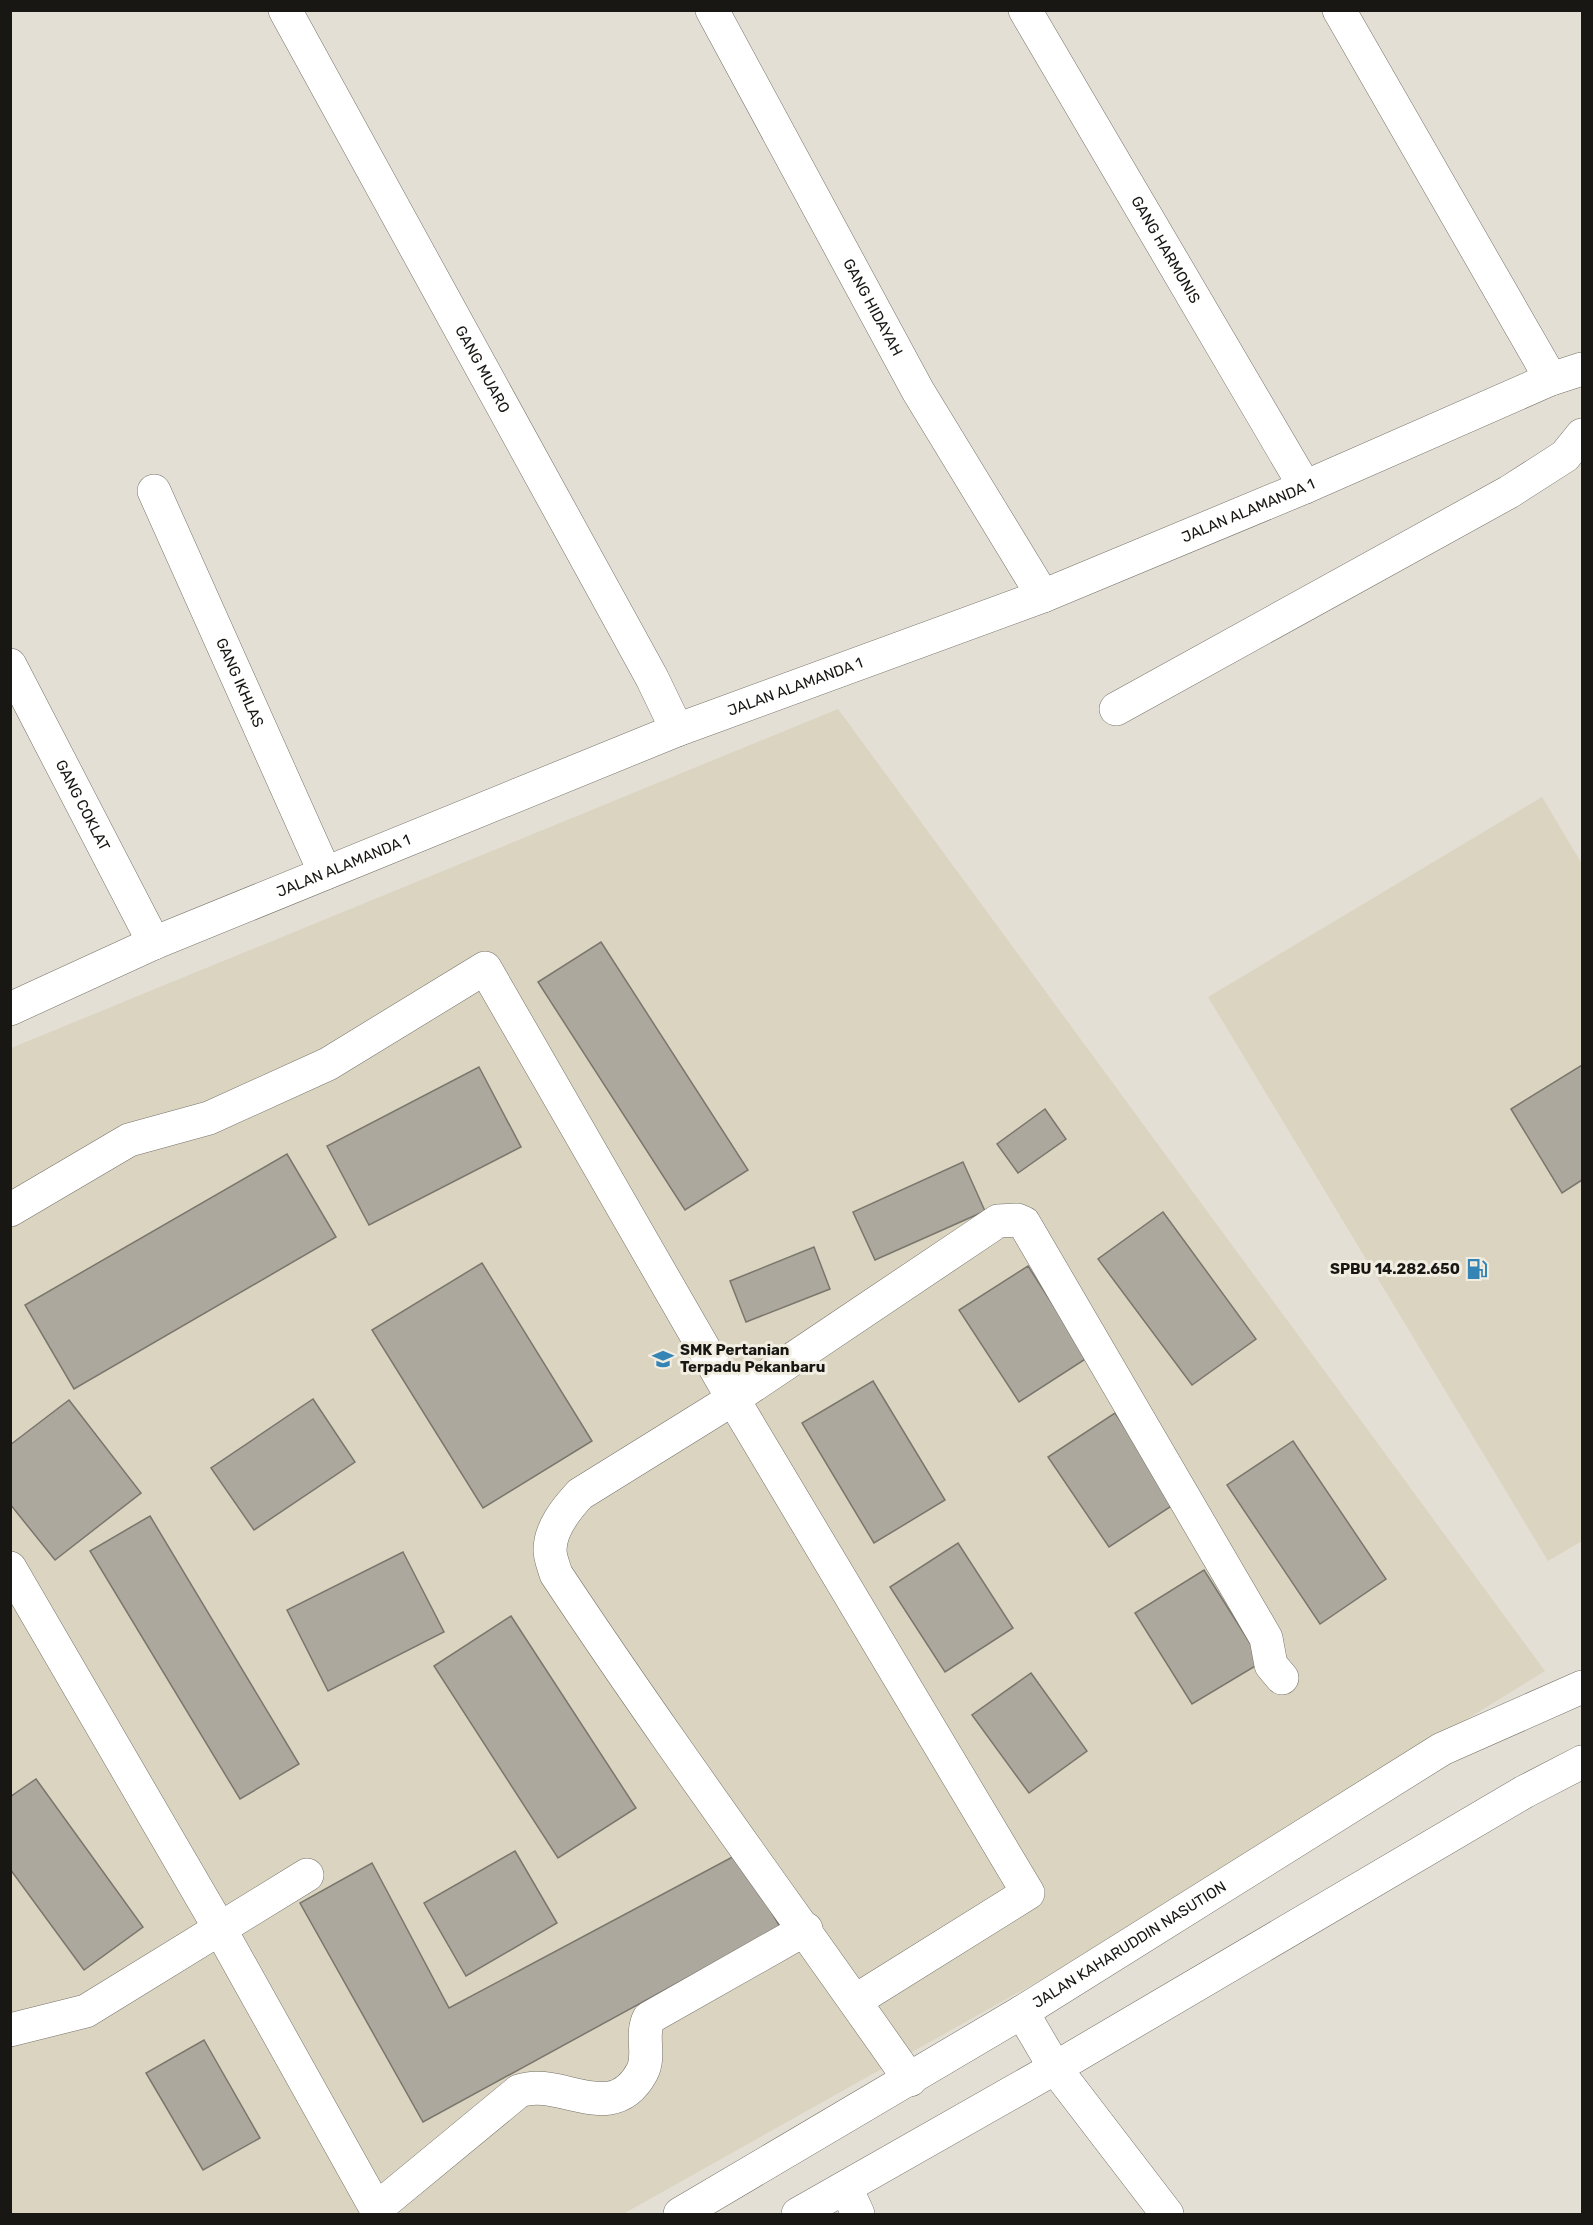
<svg xmlns="http://www.w3.org/2000/svg" width="1593" height="2225" viewBox="0 0 1593 2225" font-family="Rubik,sans-serif">
  <style>
    .built { fill: #dad4c1 }
    .building { fill: #aca89e; stroke: #7a766c; stroke-width: 1.5 }
    .lines { fill: none; stroke-linecap: round; stroke-linejoin: round }
    .minor-casing { stroke: #767369; stroke-width: 34 }
    .highway-casing { stroke: #767369; stroke-width: 34 }
    .minor { stroke: #fff; stroke-width: 33 }
    .highway { stroke: #fff; stroke-width: 33 }
    .labels { text-anchor: middle; dominant-baseline: central; stroke-width: 6; stroke-linejoin: round; paint-order: stroke }
    .street-label { font-size: 15px; fill: #181713; stroke: #f1ede1 }
    .poi-label { font-size: 15px; font-weight: bold; fill: #181713; stroke: #f1ede1; text-anchor: end }
  </style>
  <rect width="100%" height="100%" fill="#e4dfd4"/>
  <!-- built -->
  <g class="built">
    <path d="M838 709 1545 1671 1085 1955 623 2214H11V1048Z"/>
    <path d="M1542 797 1582 864V1541L1548 1561 1208 997Z"/>
  </g>
  <!-- building -->
  <g class="building">
    <path d="M601 942 748 1170 685 1210 538 982Z"/>
    <path d="M1582 1065V1180L1562 1193 1511 1109Z"/>
    <path d="M479 1067 521 1147 369 1225 327 1146Z"/>
    <path d="M1045 1109 1066 1139 1018 1173 997 1144Z"/>
    <path d="M287 1154 336 1237 74 1389 25 1305Z"/>
    <path d="M963 1162 985 1211 875 1260 853 1212Z"/>
    <path d="M1163 1212 1256 1339 1192 1385 1098 1259Z"/>
    <path d="M814 1247 830 1289 746 1322 730 1281Z"/>
    <path d="M482 1263 592 1441 483 1508 372 1330Z"/>
    <path d="M1028 1266 1087 1358 1019 1402 959 1310Z"/>
    <path d="M873 1381 945 1500 874 1543 802 1423Z"/>
    <path d="M313 1399 355 1462 254 1530 211 1468Z"/>
    <path d="M69 1400 141 1493 55 1560 10 1504V1445Z"/>
    <path d="M1115 1413 1176 1503 1109 1547 1048 1457Z"/>
    <path d="M1293 1441 1386 1579 1320 1624 1227 1485Z"/>
    <path d="M150 1516 299 1764 240 1799 90 1551Z"/>
    <path d="M958 1543 1013 1628 945 1672 890 1587Z"/>
    <path d="M403 1552 444 1632 328 1691 287 1610Z"/>
    <path d="M1204 1570 1262 1662 1192 1704 1135 1613Z"/>
    <path d="M511 1616 636 1808 558 1858 434 1666Z"/>
    <path d="M1031 1673 1087 1751 1029 1793 972 1715Z"/>
    <path d="M36 1779 143 1927 84 1970 10 1869V1797Z"/>
    <path d="M515 1851 557 1923 466 1976 424 1903Z"/>
    <path d="M738 1854 780 1927 423 2122 300 1903 372 1863 449 2008Z"/>
    <path d="M204 2040 260 2138 203 2170 146 2073Z"/>
  </g>
  <g class="lines">
    <defs>
      <g id="minor">
        <path id="s1" d="M285 10 652 678 677 730"/>
        <path id="s2" d="M712 10 918 391 1043 596"/>
        <path id="s3" d="M1025 10 1305 487"/>
        <path d="M1339 10 1551 379"/>
        <path id="s4" d="M154 491 325 873"/>
        <path id="s5" d="M10 665 154 943"/>
        <path d="M1116 709 1509 492 1565 456 1582 435"/>
        <path id="s6" d="M10 1009 154 943 677 730 1043 596 1305 487 1551 379 1582 369"/>
        <path d="M10 1210 129 1140 209 1118 328 1064 485 968 733 1399 1028 1893 855 2001"/>
        <path d="M10 1568 220 1929 379 2214"/>
        <path d="M1022 2012 1055 2068 1167 2214"/>
        <path d="M10 2030 86 2011 307 1875"/>
        <path d="M910 2080C792 1911 670 1746 556 1574 554 1567 550 1558 550 1550 550 1529 566 1509 580 1494L733 1399 998 1221 1017 1220 1024 1223 1266 1638 1271 1665 1282 1678"/>
        <path d="M846 2188 858 2214"/>
        <path d="M376 2209 519 2091C560 2076 612 2128 642 2072 651 2055 640 2035 649 2018L806 1929"/>
      </g>
      <g id="highway">
        <path id="s7" d="M680 2214 1022 2012 1442 1749 1582 1687"/>
        <path d="M798 2214 1055 2068 1524 1792 1582 1762"/>
      </g>
    </defs>
    <!-- minor casing -->
    <use href="#minor" class="minor-casing"/>
    <!-- highway casing -->
    <use href="#highway" class="highway-casing"/>
    <!-- minor -->
    <use href="#minor" class="minor"/>
    <!-- highway -->
    <use href="#highway" class="highway"/>
  </g>
  <!-- icons -->
  <defs>
    <symbol id="fuel-bare" viewBox="-9 -9 18 18"><path d="M-5.5-6h7V0h2V4h1.3V-2.5L3-4.5l.8-.8L6-3V5H2.5V1h-1V6h-7ZM-4.2-4.7v3.2H.2V-4.7Z" fill="#3484b6" stroke="#f1ede1" stroke-width="2.5" paint-order="stroke"/></symbol>
    <symbol id="school-bare" viewBox="-9 -9 18 18"><path d="M0-5L7-2L0 1L-7-2ZM-4 1L0 2.5L4 1V4Q0 6-4 4Z" fill="#3484b6" stroke="#f1ede1" stroke-width="2.5" paint-order="stroke"/></symbol>
  </defs>
  <g fill-rule="evenodd">
    <use href="#fuel-bare" x="1462" y="1254" width="30" height="30"/>
    <use href="#school-bare" x="648" y="1344" width="30" height="30"/>
  </g>
  <g class="labels">
    <!-- street labels -->
    <g class="street-label">
      <text stroke="none"><textPath href="#s3" startOffset="278">GANG HARMONIS</textPath></text>
      <text stroke="none"><textPath href="#s2" startOffset="338">GANG HIDAYAH</textPath></text>
      <text stroke="none"><textPath href="#s1" startOffset="410">GANG MUARO</textPath></text>
      <text stroke="none"><textPath href="#s6" startOffset="1335">JALAN ALAMANDA 1</textPath></text>
      <text stroke="none"><textPath href="#s4" startOffset="210">GANG IKHLAS</textPath></text>
      <text stroke="none"><textPath href="#s6" startOffset="849">JALAN ALAMANDA 1</textPath></text>
      <text stroke="none"><textPath href="#s5" startOffset="158">GANG COKLAT</textPath></text>
      <text stroke="none"><textPath href="#s6" startOffset="363">JALAN ALAMANDA 1</textPath></text>
      <text stroke="none"><textPath href="#s7" startOffset="524">JALAN KAHARUDDIN NASUTION</textPath></text>
    </g>
    <!-- poi labels -->
    <g class="poi-label">
      <text x="1460" y="1269">SPBU 14.282.650</text>
      <text x="680" y="1350" text-anchor="start">SMK Pertanian<tspan x="680" dy="17">Terpadu Pekanbaru</tspan></text>
    </g>
  </g>
  <!-- border -->
  <rect width="1593" height="2225" fill="none" stroke="#181713" stroke-width="24"/>
</svg>
